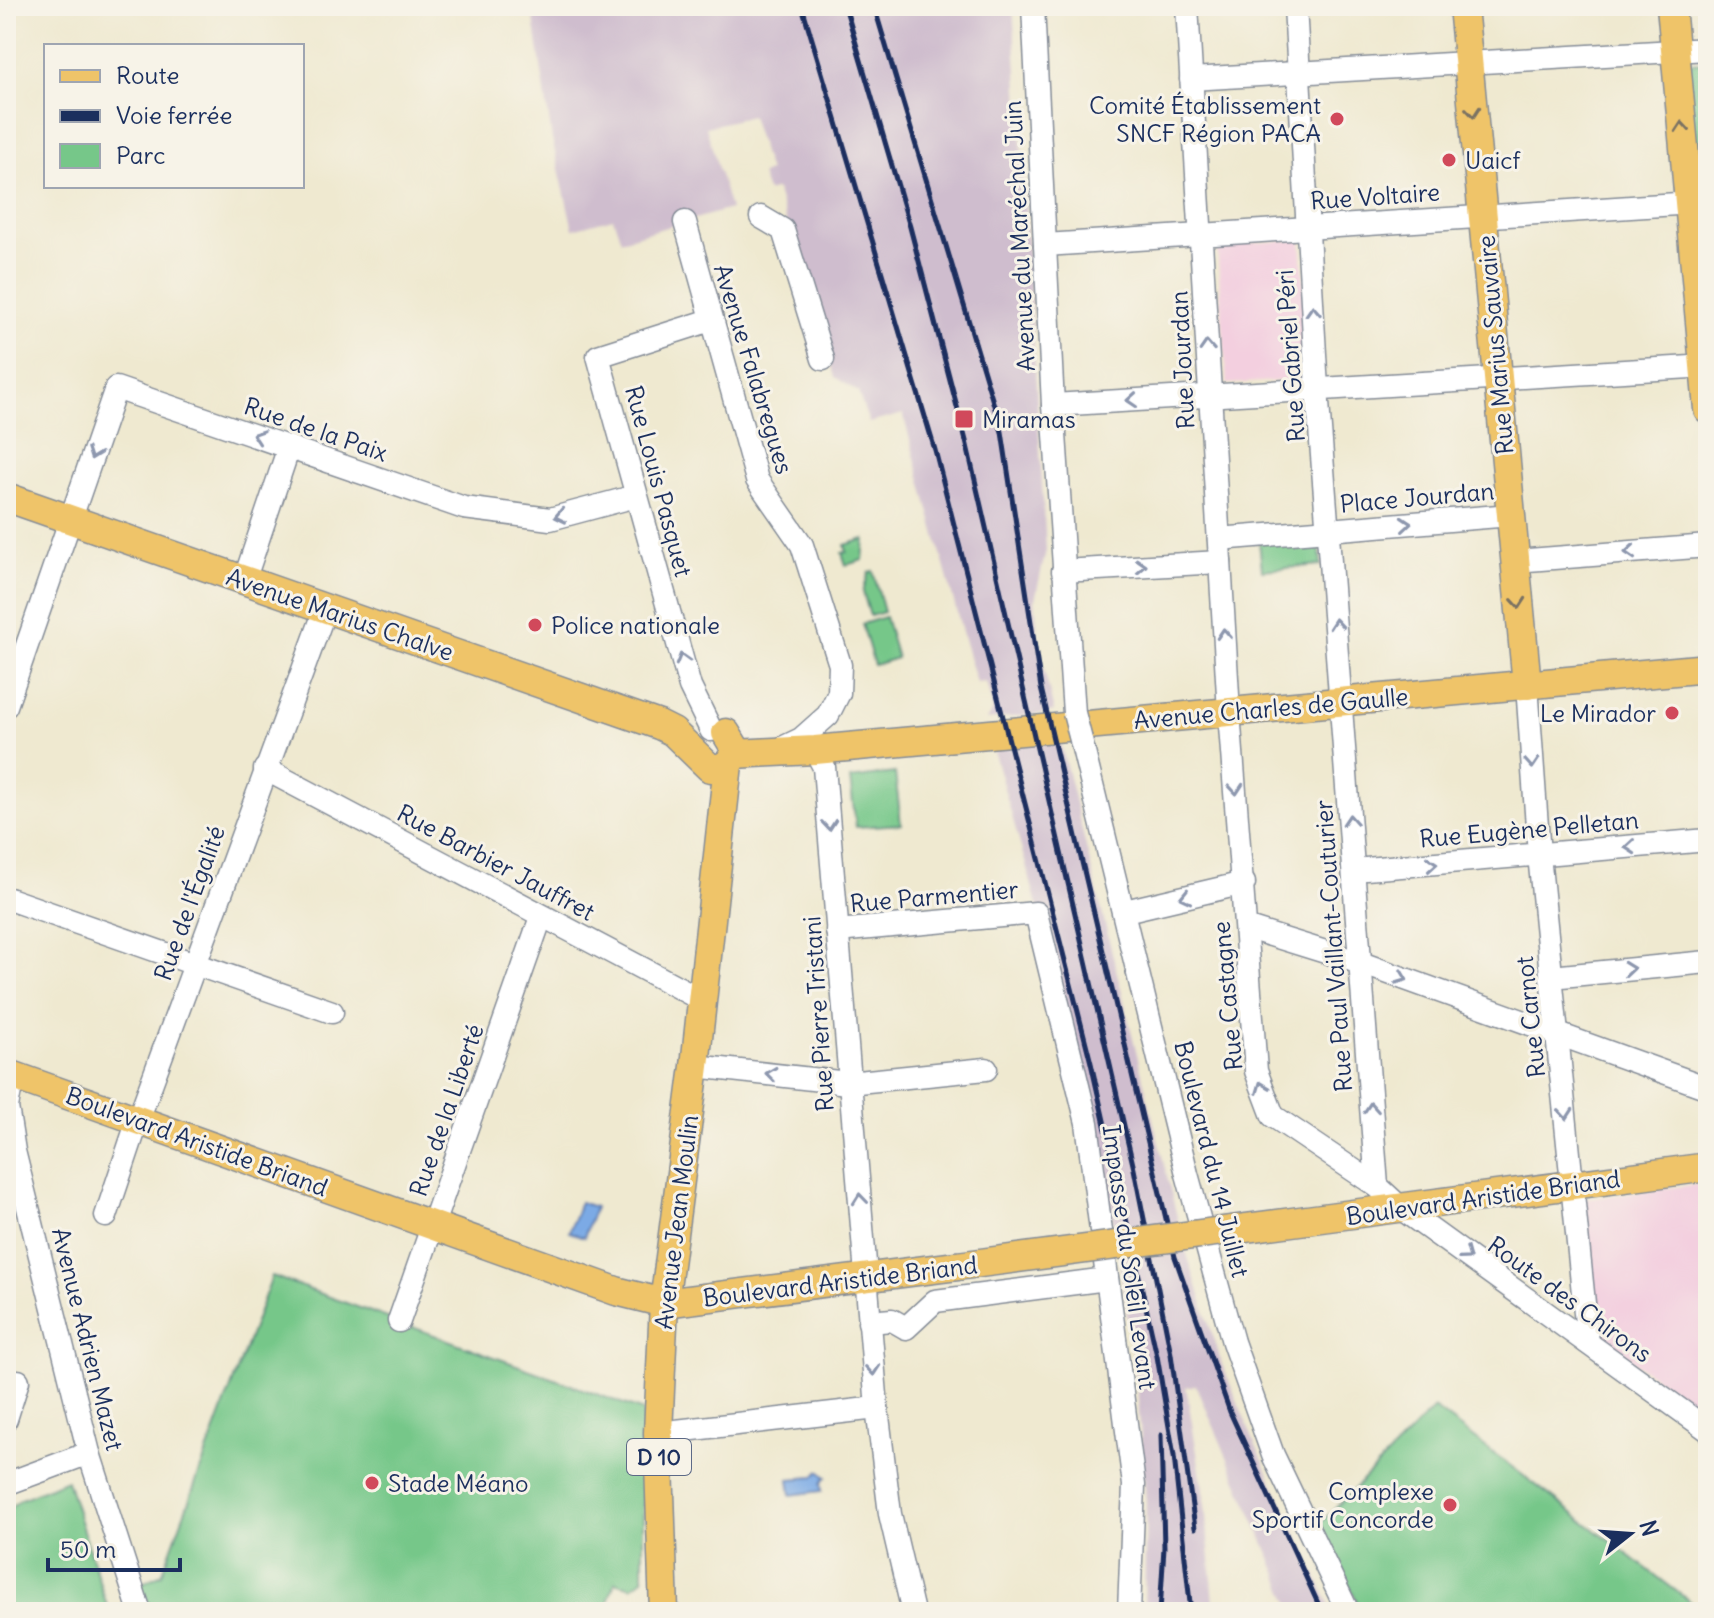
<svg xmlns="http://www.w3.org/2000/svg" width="1714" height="1618" viewBox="0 0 1714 1618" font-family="Delius,sans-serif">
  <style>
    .built { fill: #f3cfdf }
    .industrial { fill: #cfbdce }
    .green { fill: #76c789; stroke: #487b74; stroke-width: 2 }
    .water { fill: #7baae5; stroke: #4b6ca2; stroke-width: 2 }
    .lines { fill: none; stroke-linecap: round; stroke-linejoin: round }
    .minor-casing { stroke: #858c97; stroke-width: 25 }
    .major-casing { stroke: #858c97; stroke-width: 31 }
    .minor { stroke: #fff; stroke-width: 22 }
    .major { stroke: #efc469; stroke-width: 28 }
    .rail { stroke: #1b2f5e; stroke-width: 5 }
    .minor-bridge-casing { stroke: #858c97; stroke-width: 25; stroke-linecap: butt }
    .major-bridge-casing { stroke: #858c97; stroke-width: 31; stroke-linecap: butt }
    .minor-bridge { stroke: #fff; stroke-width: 22 }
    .major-bridge { stroke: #efc469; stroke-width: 28 }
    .oneway { stroke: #7a7263 }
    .oneway2 { stroke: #8d97ae }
    .poi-dot { fill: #d1495b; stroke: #f7f3e8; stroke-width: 3 }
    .labels { text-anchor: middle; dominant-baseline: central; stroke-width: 6; stroke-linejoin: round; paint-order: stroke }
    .shield { fill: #f7f3e8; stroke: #5d6a87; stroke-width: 2 }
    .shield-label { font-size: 22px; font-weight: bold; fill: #1b2f5e }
    .poi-label { font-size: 24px; fill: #1b2f5e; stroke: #f7f3e8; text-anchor: start }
    .street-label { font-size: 24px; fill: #1b2f5e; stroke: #f7f3e8 }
  </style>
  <rect width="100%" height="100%" fill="#f7f3e8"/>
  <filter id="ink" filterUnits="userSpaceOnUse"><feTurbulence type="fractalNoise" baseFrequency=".0125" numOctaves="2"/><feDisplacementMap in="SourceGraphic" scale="16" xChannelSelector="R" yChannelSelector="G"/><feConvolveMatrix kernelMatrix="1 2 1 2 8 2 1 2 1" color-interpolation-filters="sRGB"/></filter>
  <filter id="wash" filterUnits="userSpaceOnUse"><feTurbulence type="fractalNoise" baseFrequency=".006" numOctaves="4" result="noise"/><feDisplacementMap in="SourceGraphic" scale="32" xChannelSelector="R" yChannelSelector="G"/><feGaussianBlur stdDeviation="1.8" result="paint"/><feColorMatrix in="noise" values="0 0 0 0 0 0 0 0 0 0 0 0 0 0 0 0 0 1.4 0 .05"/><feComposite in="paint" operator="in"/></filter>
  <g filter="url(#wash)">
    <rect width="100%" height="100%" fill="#efe9d0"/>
    <!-- built -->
    <g class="built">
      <path d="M1301 240 1310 379 1227 384 1217 245Z"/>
      <path d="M1708 1183V1414L1595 1335 1582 1200Z"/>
    </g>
    <!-- industrial -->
    <g class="industrial">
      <path d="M532 6H1013L1046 550 1035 599 1038 643 1054 712 986 720 993 711 991 701 986 682 976 683 903 414 869 423 858 392 835 377 776 189 767 192 761 175 769 172 751 116 706 127 730 209 621 240 613 218 573 229 552 139Z"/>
      <path d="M1059 737 1179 1225 1116 1233 1047 939 992 746Z"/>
      <path d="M1185 1248 1221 1362 1255 1444 1333 1612H1294L1196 1385 1186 1387 1204 1495 1215 1612H1144L1146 1502 1137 1386 1119 1256Z"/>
    </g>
    <!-- green -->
    <g class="green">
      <path d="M1708 62V188L1698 189 1686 63Z"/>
      <path d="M1319 537 1321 565 1262 570 1259 541Z"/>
      <path d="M865 539 863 560 846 565 842 553 847 552 845 545Z"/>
      <path d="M873 571 884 612 870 616 863 592 869 572Z"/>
      <path d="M885 617 897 658 874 665 862 624Z"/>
      <path d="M895 773 901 824 856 827 850 779Z"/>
      <path d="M272 1276 643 1411V1579L632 1587 615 1582 605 1610 609 1612H152L140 1584 162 1574Z"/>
      <path d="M1434 1408 1704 1612H1362L1320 1524Z"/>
      <path d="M67 1480 109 1612H6V1511L21 1499Z"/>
    </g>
    <!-- water -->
    <g class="water">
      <path d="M580 1202 595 1207 584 1237 569 1232Z"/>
      <path d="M819 1471 826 1477 821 1483 822 1491 791 1495 789 1479 814 1477Z"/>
    </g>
  </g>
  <g filter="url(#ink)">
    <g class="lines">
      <defs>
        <g id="minor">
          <path d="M1033 6 1053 405 1074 713"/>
          <path d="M1187 6 1229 712 1256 1071 1273 1116 1377 1186 1402 1209 1708 1430"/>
          <path d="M1295 6 1317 389 1377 1186"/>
          <path d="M1191 79 1708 49"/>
          <path d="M761 217 783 230 823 359"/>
          <path d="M685 222 757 480 802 545 840 665 839 693 828 715 801 739 778 750"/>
          <path d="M1045 245 1708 202"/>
          <path d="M711 320 598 356 690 687 711 730"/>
          <path d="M1053 405 1708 366"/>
          <path d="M1219 539 1511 515"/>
          <path d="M1515 561 1708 546"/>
          <path d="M1063 571 1220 562"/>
          <path d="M244 581 289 447"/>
          <path d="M1527 685 1539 855 1588 1343"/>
          <path d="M6 706 116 388 464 508 550 519 636 496"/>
          <path d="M1081 740 1187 1174 1233 1342 1273 1455 1348 1612"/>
          <path d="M815 750 824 767 877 1408 890 1514 913 1612"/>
          <path d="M265 769 702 1000"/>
          <path d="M1354 870 1708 840"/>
          <path d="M6 898 332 1012"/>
          <path d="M1125 911 1244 883"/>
          <path d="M1248 928 1361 963 1708 1088"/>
          <path d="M837 931 1036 913 1087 1123 1134 1485 1129 1612"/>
          <path d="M1551 977 1708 962"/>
          <path d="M695 1066 848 1083 986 1069"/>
          <path d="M13 1075 7 1107 14 1151 89 1453 140 1612"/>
          <path d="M106 1216 138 1120 325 610"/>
          <path d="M399 1321 541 917"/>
          <path d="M869 1322 892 1320 906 1328 935 1301 1107 1279"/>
          <path d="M6 1419 18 1381"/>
          <path d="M658 1433 877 1408"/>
          <path d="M6 1484 89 1453"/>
        </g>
        <g id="major">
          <path d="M1463 6 1527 685"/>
          <path d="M1671 6 1708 409"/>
          <path d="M6 497 659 725 673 732 710 768C724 770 733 762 735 748L726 733"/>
          <path d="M734 754 815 750 1708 668"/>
          <path d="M6 1073 616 1291 664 1303 957 1266"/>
          <path d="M1307 1220 1708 1167"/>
          <path d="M664 1612 658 1433 664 1303 695 1066 728 764"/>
        </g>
      </defs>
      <!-- minor casing -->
      <use href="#minor" class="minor-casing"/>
      <!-- major casing -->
      <use href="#major" class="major-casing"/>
      <!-- minor -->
      <use href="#minor" class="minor"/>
      <!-- major -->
      <use href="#major" class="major"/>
      <!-- rail -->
      <g class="rail">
        <path d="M802 6 935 450 1091 1063 1157 1356 1174 1456 1191 1612"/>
        <path d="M845 6 910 227 966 441 1134 1169 1171 1354 1195 1528"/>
        <path d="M874 6 1002 432 1041 688 1175 1257 1230 1412 1322 1612"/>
        <path d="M1160 1612 1164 1547 1161 1435"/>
      </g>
      <defs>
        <path id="minor-bridge" d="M1074 713 1081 740"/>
        <path id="major-bridge" d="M957 1266 1307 1220"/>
      </defs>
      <!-- minor-bridge casing -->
      <use href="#minor-bridge" class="minor-bridge-casing"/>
      <!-- major-bridge casing -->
      <use href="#major-bridge" class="major-bridge-casing"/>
      <!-- minor-bridge -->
      <use href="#minor-bridge" class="minor-bridge"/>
      <!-- major-bridge -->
      <use href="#major-bridge" class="major-bridge"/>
    </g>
    <!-- one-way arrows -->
    <defs><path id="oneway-chevron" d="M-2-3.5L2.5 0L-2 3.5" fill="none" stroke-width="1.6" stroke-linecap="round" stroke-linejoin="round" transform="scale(2)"/></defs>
    <g class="oneway">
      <use href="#oneway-chevron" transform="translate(1473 112) rotate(85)"/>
      <use href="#oneway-chevron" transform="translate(1682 127) rotate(-95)"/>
      <use href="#oneway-chevron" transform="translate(1519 603) rotate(85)"/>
    </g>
    <g class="oneway2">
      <use href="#oneway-chevron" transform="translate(1313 311) rotate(-93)"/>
      <use href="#oneway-chevron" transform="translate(1207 346) rotate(-93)"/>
      <use href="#oneway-chevron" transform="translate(1132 400) rotate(176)"/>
      <use href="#oneway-chevron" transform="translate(258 436) rotate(-161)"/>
      <use href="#oneway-chevron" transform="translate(93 454) rotate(110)"/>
      <use href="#oneway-chevron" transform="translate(560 516) rotate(168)"/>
      <use href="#oneway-chevron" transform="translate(1406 524) rotate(-5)"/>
      <use href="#oneway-chevron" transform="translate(1630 552) rotate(176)"/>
      <use href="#oneway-chevron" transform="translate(1141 566) rotate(-3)"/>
      <use href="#oneway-chevron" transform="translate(1336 624) rotate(-95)"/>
      <use href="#oneway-chevron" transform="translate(1224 634) rotate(-94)"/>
      <use href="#oneway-chevron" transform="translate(682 659) rotate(-106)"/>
      <use href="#oneway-chevron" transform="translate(1532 763) rotate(86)"/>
      <use href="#oneway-chevron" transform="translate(1236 789) rotate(85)"/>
      <use href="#oneway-chevron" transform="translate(1350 820) rotate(-94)"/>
      <use href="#oneway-chevron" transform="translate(829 825) rotate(85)"/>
      <use href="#oneway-chevron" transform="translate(1630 847) rotate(175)"/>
      <use href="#oneway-chevron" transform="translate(1432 864) rotate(-4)"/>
      <use href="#oneway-chevron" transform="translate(1185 897) rotate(167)"/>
      <use href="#oneway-chevron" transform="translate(1629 969) rotate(-6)"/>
      <use href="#oneway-chevron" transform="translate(1402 978) rotate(21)"/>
      <use href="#oneway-chevron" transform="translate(771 1074) rotate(-173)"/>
      <use href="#oneway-chevron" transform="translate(1262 1087) rotate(-111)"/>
      <use href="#oneway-chevron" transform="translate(1371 1108) rotate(-94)"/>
      <use href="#oneway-chevron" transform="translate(1566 1114) rotate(85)"/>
      <use href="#oneway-chevron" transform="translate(860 1199) rotate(-96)"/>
      <use href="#oneway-chevron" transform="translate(1466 1255) rotate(36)"/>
      <use href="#oneway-chevron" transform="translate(873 1370) rotate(85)"/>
    </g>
  </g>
  <!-- markers -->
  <g class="poi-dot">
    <circle cx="1337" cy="119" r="8"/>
    <circle cx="1449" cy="160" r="8"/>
    <rect x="954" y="409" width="20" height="20" rx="4"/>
    <circle cx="535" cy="625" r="8"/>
    <circle cx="1672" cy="713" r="8"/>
    <circle cx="372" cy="1483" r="8"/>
    <circle cx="1450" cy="1505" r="8"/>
  </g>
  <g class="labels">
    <!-- shield labels -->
    <rect class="shield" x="627" y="1439" width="64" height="36" rx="6"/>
    <g class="shield-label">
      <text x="659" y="1457">D 10</text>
    </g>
    <!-- poi labels -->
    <g class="poi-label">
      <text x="1321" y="105" text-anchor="end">Comité Établissement<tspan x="1321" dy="28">SNCF Région PACA</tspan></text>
      <text x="1465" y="160">Uaicf</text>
      <text x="982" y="419">Miramas</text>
      <text x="551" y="625">Police nationale</text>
      <text x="1656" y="713" text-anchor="end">Le Mirador</text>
      <text x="388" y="1483">Stade Méano</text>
      <text x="1434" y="1491" text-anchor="end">Complexe<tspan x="1434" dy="28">Sportif Concorde</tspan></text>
    </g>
    <!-- street labels -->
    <g class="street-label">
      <text transform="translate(1375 196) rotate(-4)">Rue Voltaire</text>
      <text transform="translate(1019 236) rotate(-93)">Avenue du Maréchal Juin</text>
      <text transform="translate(1495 345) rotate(-95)">Rue Marius Sauvaire</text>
      <text transform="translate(1290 356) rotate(-94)">Rue Gabriel Péri</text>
      <text transform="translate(1182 360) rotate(-93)">Rue Jourdan</text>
      <text transform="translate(754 369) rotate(73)">Avenue Falabregues</text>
      <text transform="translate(316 429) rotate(19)">Rue de la Paix</text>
      <text transform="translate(659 481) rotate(75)">Rue Louis Pasquet</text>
      <text transform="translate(1417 497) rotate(-5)">Place Jourdan</text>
      <text transform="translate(340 614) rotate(19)">Avenue Marius Chalve</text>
      <text transform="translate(1271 708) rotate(-5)">Avenue Charles de Gaulle</text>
      <text transform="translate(1529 829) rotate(-5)">Rue Eugène Pelletan</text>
      <text transform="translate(496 862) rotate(28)">Rue Barbier Jauffret</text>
      <text transform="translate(934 896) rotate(-5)">Rue Parmentier</text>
      <text transform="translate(189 903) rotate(-70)">Rue de l'Égalité</text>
      <text transform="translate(1333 946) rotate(-94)">Rue Paul Vaillant-Couturier</text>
      <text transform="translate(1227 996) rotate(-95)">Rue Castagne</text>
      <text transform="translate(818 1014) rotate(-94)">Rue Pierre Tristani</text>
      <text transform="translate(1530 1017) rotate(-96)">Rue Carnot</text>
      <text transform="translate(446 1110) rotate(-71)">Rue de la Liberté</text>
      <text transform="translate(197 1141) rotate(20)">Boulevard Aristide Briand</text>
      <text transform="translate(1212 1159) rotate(76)">Boulevard du 14 Juillet</text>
      <text transform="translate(1483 1197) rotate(-8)">Boulevard Aristide Briand</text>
      <text transform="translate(676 1222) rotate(-83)">Avenue Jean Moulin</text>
      <text transform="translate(1130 1257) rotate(82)">Impasse du Soleil Levant</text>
      <text transform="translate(840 1281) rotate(-7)">Boulevard Aristide Briand</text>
      <text transform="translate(1570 1299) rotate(36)">Route des Chirons</text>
      <text transform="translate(88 1339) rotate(76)">Avenue Adrien Mazet</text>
    </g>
  </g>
  <!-- margin -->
  <rect width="1714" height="1618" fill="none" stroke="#f7f3e8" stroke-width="32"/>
  <!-- legend -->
  <rect x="44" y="44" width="260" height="144" fill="#f7f3e8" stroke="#9fa5b1" stroke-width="2"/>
  <rect x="60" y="70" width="40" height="12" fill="#efc469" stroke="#9fa5b1" stroke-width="2"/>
  <text x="116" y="84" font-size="24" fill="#1b2f5e">Route</text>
  <rect x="60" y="110" width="40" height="12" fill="#1b2f5e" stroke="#9fa5b1" stroke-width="2"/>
  <text x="116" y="124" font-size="24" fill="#1b2f5e">Voie ferrée</text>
  <rect x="60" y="144" width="40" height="24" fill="#76c789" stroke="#9fa5b1" stroke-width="2"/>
  <text x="116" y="164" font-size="24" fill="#1b2f5e">Parc</text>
  <!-- north arrow -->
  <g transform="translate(1630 1534) rotate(73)" stroke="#f7f3e8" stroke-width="6" paint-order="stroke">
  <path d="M0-6L14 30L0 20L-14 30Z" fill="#1b2f5e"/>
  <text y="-12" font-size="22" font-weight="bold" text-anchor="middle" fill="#1b2f5e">N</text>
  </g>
  <!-- scale -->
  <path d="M48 1558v12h132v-12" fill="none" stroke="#1b2f5e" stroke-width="4"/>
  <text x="60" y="1558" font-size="24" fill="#1b2f5e" stroke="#f7f3e8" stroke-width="6" paint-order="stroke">50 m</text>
</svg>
